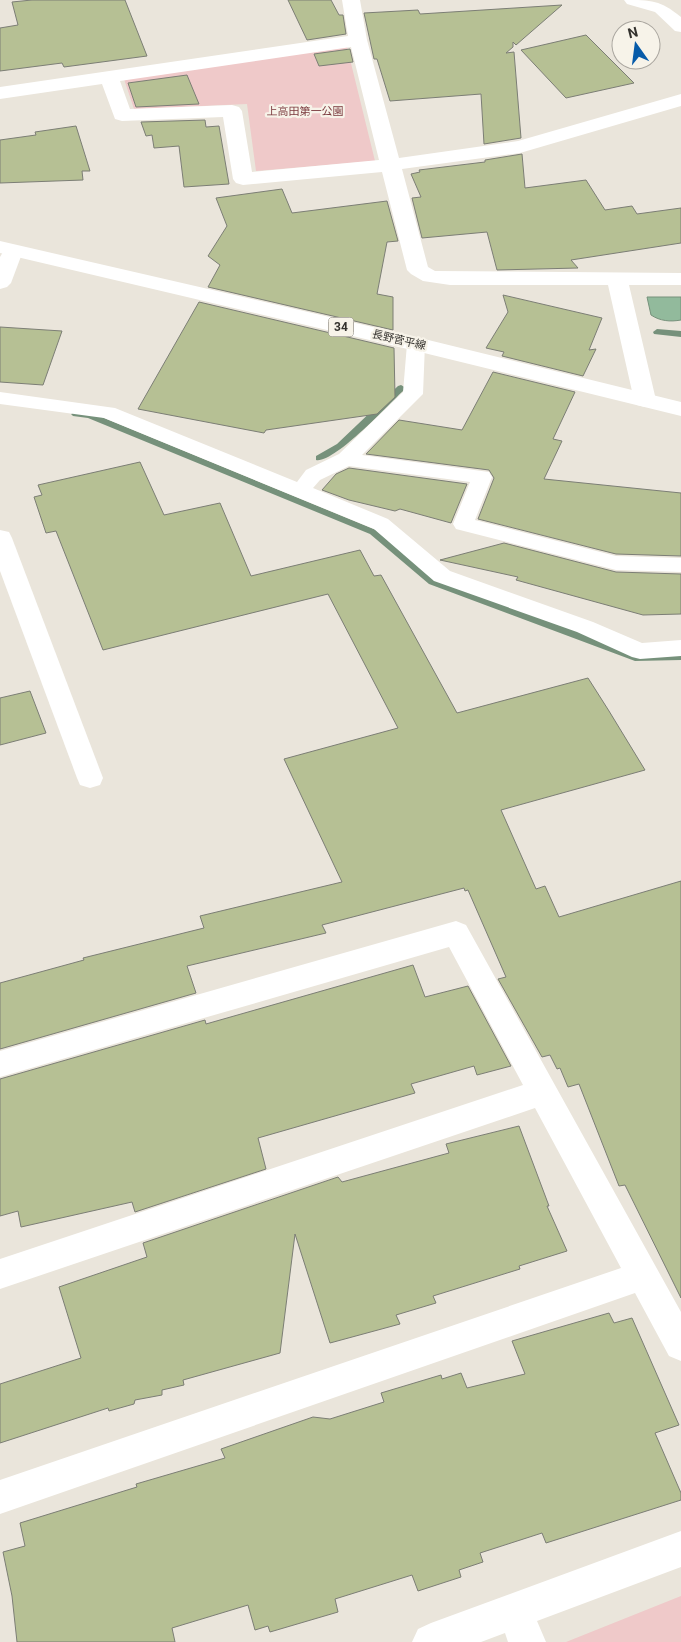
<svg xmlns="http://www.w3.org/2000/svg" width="681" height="1642" viewBox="0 0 681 1642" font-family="Roboto,'Noto Sans JP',sans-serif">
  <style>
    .green { fill: #efc9c9 }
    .water { fill: #92ba9c; stroke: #76917b }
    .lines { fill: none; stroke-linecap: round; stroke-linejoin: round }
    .stream { fill: #76917b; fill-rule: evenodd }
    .building { fill: #b6c094; stroke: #7c7e75 }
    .lane { fill: #fff; fill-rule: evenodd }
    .street { fill: #fff; fill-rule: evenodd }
    .primary { fill: #fff; fill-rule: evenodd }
    .labels { text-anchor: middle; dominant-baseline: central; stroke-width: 4.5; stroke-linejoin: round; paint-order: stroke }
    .far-park-label { font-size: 11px; fill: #7a393d; stroke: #f7f3e9 }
    .far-street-label { font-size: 11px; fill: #33312d; stroke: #f7f3e9 }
    .shield { fill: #f7f3e9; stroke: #6e6b65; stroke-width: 1 }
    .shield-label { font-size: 12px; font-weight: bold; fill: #33312d }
  </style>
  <rect width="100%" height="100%" fill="#eae5db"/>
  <!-- green -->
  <g class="green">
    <path d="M347 47 375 161 256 171 247 104 134 109 124 79Z"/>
    <path d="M681 1596V1642H566Z"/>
  </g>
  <!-- water -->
  <path class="water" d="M647 297H681V320C670 322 660 321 651 315Z"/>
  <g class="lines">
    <!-- stream -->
    <g class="stream">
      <path d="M657 329 681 331V337L654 334 653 332Z"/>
      <path d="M401 385 406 388 404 390C389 404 334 464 316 460V456L337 444 398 386Z"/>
      <path d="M76 411 92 413 376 530 437 580 640 654 681 652V660L635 661 429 584 370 534 88 418 73 416 71 414Z"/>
    </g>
  </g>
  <!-- building -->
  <g class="building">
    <path d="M32 0H125L147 56 64 67 62 63 0 71V28L18 25 12 2Z"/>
    <path d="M288 0H331L339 15H343L346 34 307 40Z"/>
    <path d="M562 5 516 45 513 42V47L506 53 514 52 521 138 484 144 481 94 390 101 377 59H374L364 13 418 10 420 14Z"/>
    <path d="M586 35 634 83 566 98 521 50Z"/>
    <path d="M350 49 353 62 319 66 314 54Z"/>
    <path d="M187 75 199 104 136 107 128 83Z"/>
    <path d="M205 120 206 127 219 126 229 184 184 187 179 146 154 148 152 135 146 136 141 122Z"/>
    <path d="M76 126 90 171H82L83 180 0 183V140L36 135 35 132Z"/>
    <path d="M522 154 525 188 586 180 605 210 632 206 637 214 681 208V243L571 260 578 268 497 270 487 232 422 238 412 198 421 197 411 174 420 172 419 170 485 162V160Z"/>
    <path d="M282 189 292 213 387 201 398 241 387 242 377 294 393 297V330L208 287 220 265 208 256 227 226 216 198Z"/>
    <path d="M503 295 602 318 589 350 596 349 583 376 502 356 504 352 486 348 508 312Z"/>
    <path d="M199 302 394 348 395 397 377 414 266 430 264 433 138 409Z"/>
    <path d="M0 327 62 331 43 385 0 382Z"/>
    <path d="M493 372 575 392 553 439 562 441 544 479 681 493V556L616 554 478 519 494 478 489 470 366 454 399 420 462 430Z"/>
    <path d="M140 462 164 515 220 503 251 576 360 550 374 576 381 575 457 713 588 678 609 711 645 770 501 810 536 889 545 886 559 917 681 881V1298L625 1185 619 1186 579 1084 568 1087 560 1068 557 1069 550 1055 542 1057 498 979 506 977 468 890 465 891 464 888 322 925 326 933 187 966 196 993 0 1049V983L84 960 83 958 204 928 200 916 342 882 284 759 398 728 328 594 103 650 56 531 46 533 34 497 42 495 38 485Z"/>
    <path d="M349 468 467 484 451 523 400 509 395 511 349 500 322 490 336 474Z"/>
    <path d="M504 543 616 572 681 574V614L643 615 516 580 518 577 440 560Z"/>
    <path d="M30 691 46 733 0 745V698Z"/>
    <path d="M413 965 425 997 468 986 511 1066 477 1075 474 1066 411 1084 415 1093 258 1138 266 1169 135 1212 132 1202 21 1227 18 1211 0 1216V1079L205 1020 206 1024Z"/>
    <path d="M519 1126 549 1206H547L567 1251 519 1266 520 1269 433 1296 436 1303 396 1315 400 1324 330 1343 295 1234 280 1353 183 1380 184 1385 162 1390V1395L135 1400 134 1404 109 1411 108 1408 0 1443V1384L81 1358 59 1287 147 1257 143 1243 338 1177 342 1182 449 1153 446 1144Z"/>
    <path d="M609 1313 614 1323 632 1318 679 1425 655 1433 681 1493V1500L546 1543 542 1533 480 1553 483 1562 459 1570 461 1577 418 1591 412 1575 335 1599 338 1612 270 1632 268 1626 255 1630 248 1605 172 1628 175 1642H17L12 1596 3 1552 25 1546 20 1523 137 1487 136 1484 225 1458 221 1449 313 1417 330 1419 384 1402 381 1393 441 1375 442 1379 461 1373 467 1388 525 1374 512 1341Z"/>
  </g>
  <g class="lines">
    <!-- lane -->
    <path class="lane" d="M416 338 423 340 425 344 423 394 362 455 489 472 492 477 475 520 616 556 681 558V572L616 570 456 529 453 524 470 482 349 466 320 480 313 488 388 519 450 571 593 622 642 643 681 640V656L640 659 632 657 577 632 434 581 374 529 104 418 0 404V392L115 408 297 482 306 470 339 454 403 392 407 344 409 340Z"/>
    <!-- street -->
    <g class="street">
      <path d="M342 0H360L367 40 399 158 518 141 681 94V106L520 153 402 169 428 267 435 271 681 273V285H629L656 400 653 405 645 407 637 405 634 400 608 285H450L423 281 411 274 407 270 382 172 243 185 236 183 233 179 223 117 122 121 115 119 102 84 0 99V87L348 36ZM351 47 379 160 252 172 242 111 239 107 232 105 130 109 120 81Z"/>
      <path d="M624 0C652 0 660 0 681 17V32L675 31 655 12 627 4Z"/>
      <path d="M13 245 20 247 23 251 11 283 7 287 0 289V257L6 247Z"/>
      <path d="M0 530 9 532 12 538 103 778 100 785 90 788 80 785 77 778 0 571Z"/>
      <path d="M456 921 466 925 681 1312V1361L669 1356 635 1293 0 1514V1480L621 1268 535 1108 0 1289V1259L523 1085 449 947 0 1077V1051Z"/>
      <path d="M681 1531V1567L537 1621 546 1642H508L505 1633 481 1642H412L418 1629 431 1623Z"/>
    </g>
    <!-- primary -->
    <path class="primary" d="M0 241 416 337 681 402V416L416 351 0 253Z"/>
  </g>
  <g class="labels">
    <!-- far-park labels -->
    <g class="far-park-label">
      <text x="305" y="111">上高田第一公園</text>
    </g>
    <!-- far-street labels -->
    <g class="far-street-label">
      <text transform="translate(399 340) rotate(13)">長野菅平線</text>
    </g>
    <!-- shield labels -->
    <rect class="shield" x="328.5" y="317.5" width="25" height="19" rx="4"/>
    <g class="shield-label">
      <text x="341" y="327">34</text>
    </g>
  </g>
  <!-- north arrow -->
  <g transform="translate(636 45) rotate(346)"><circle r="24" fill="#f7f3e9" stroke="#a9a59e"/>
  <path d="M0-4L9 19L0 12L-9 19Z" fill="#075ba9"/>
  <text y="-8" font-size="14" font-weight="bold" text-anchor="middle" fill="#33312d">N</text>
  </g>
</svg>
